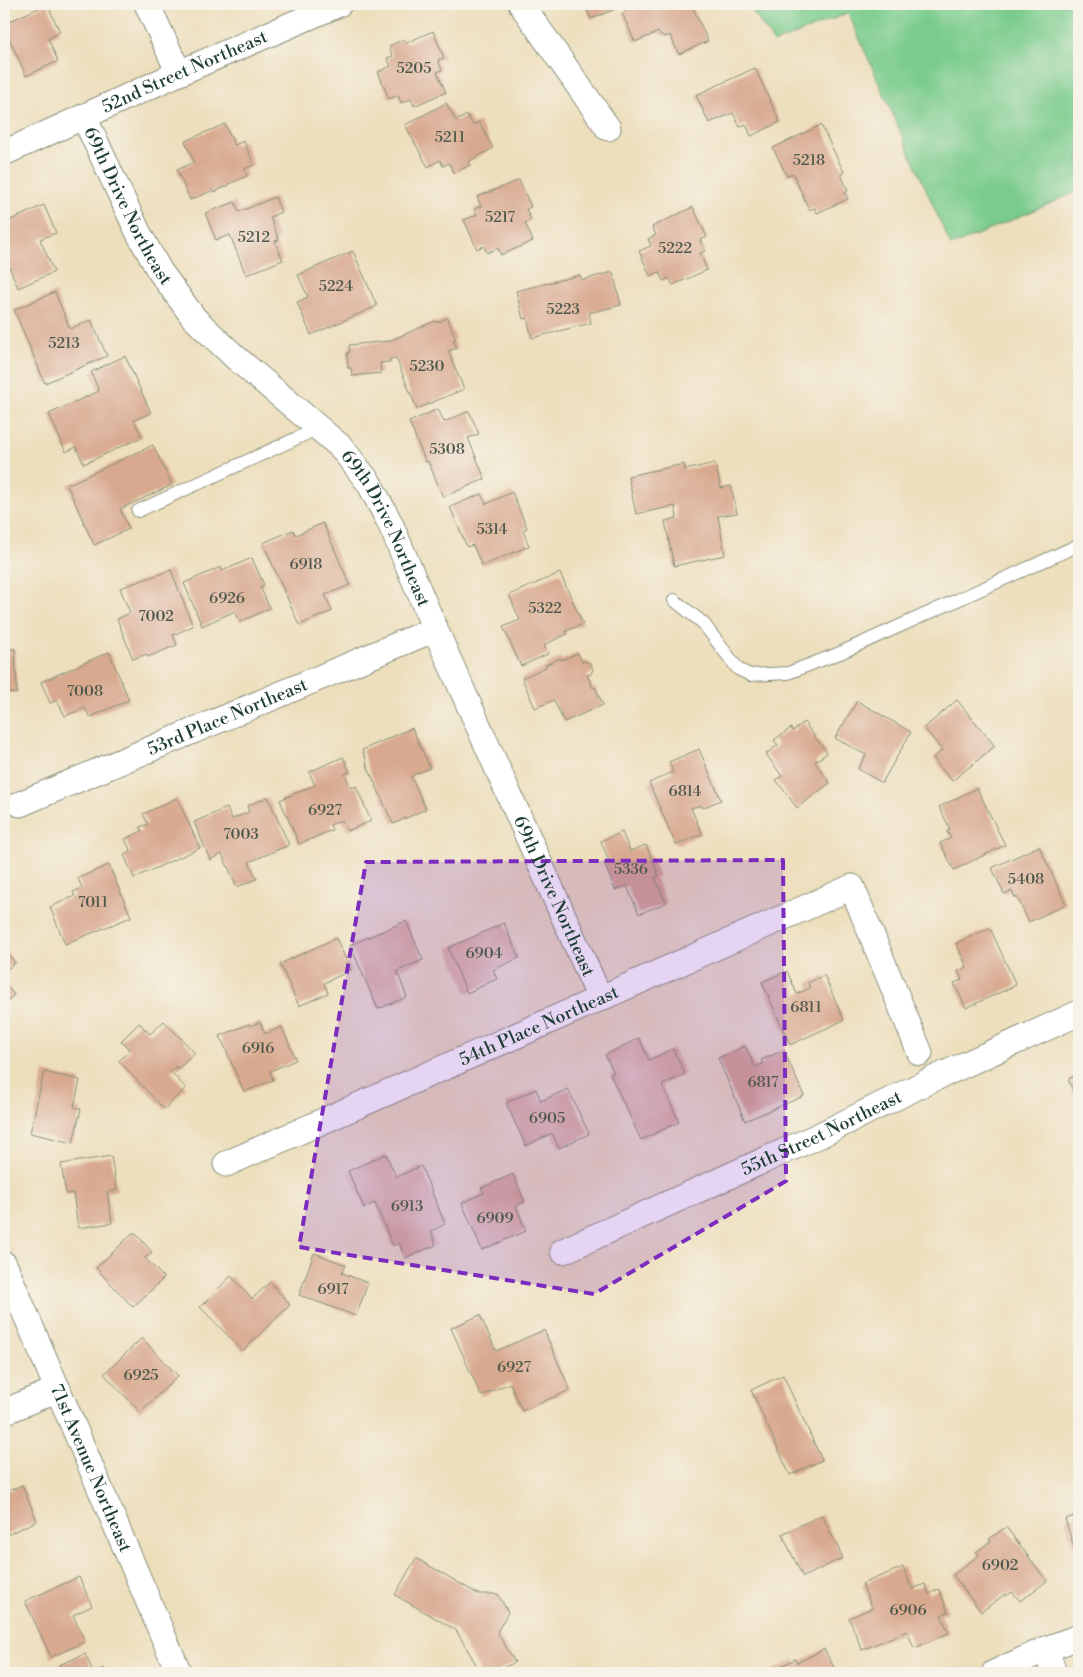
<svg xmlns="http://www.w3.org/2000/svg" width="1083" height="1677" viewBox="0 0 1083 1677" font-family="'Libre Bodoni',serif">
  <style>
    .green { fill: #7acc8d; stroke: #4c8460 }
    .building { fill: #d8a98f }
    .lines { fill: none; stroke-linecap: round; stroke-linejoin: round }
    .lane-casing { stroke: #868e78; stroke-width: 14 }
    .street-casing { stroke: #868e78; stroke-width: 27 }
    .lane { stroke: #fff; stroke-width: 12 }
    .street { stroke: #fff; stroke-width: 25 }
    .marked { fill: #7b2cbf; fill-opacity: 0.2; stroke: #7b2cbf; stroke-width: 4; stroke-dasharray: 10 6; stroke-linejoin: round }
    .labels { text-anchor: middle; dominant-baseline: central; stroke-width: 4; stroke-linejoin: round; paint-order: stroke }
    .number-label { font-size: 15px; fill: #4d584b }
    .street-label { font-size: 18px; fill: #1f3d34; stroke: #f7f3e8 }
  </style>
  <rect width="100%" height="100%" fill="#f7f3e8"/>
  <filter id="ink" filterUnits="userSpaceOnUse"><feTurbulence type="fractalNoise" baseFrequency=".02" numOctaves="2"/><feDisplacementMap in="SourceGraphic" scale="10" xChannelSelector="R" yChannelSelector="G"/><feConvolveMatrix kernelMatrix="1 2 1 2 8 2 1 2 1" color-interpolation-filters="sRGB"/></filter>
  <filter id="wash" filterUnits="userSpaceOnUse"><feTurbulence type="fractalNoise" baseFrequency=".0096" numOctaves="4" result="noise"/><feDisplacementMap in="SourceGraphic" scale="20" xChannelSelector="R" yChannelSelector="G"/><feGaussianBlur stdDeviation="1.12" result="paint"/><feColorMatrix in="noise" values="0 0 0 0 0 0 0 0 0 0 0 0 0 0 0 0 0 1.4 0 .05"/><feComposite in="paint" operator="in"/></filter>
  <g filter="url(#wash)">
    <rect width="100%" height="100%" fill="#eddebc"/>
    <!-- green -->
    <path class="green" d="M748 4H1079V191L951 246 848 13 774 43Z"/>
    <g id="blocks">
      <!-- building -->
      <g class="building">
        <path d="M47 4 60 32 48 39 58 61 26 76 4 27V24Z"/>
        <path d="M584 4H627L591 19Z"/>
        <path d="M643 4H691L708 41 679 54 670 35 665 37 659 34 658 32 635 42 622 13Z"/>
        <path d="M433 31 444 58 438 60 442 70 437 72 446 92 414 106 411 99 401 103 398 95 389 99 378 72 391 66 387 58 393 56 389 46 404 39 406 43Z"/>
        <path d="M755 68 780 122 751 136 746 124 740 127 733 113 709 123 696 95Z"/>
        <path d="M446 103 456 121 467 115 473 125 479 122 493 148 468 162 470 165 454 173 449 163 443 166 440 160 428 167 405 125Z"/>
        <path d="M225 124 234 145 244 141 254 165 244 169 247 176 229 184V185L215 192 214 190 190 200 177 170 194 162 185 141Z"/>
        <path d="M821 125 844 172 841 174 848 191 845 193 848 199 817 213 815 208 809 210 793 173 787 176 773 148Z"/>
        <path d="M519 180 531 207 526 209 531 220 525 223 533 241 501 255 498 248 487 253 484 246 477 249 464 220 477 215 474 209 481 206 477 197Z"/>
        <path d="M275 197 281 212 270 217 279 240 275 241 283 260 246 275 230 235 216 240 205 213 235 202 239 212Z"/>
        <path d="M44 205 56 233 40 239 54 272 18 288 4 254V223Z"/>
        <path d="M693 207 707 237 700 240 705 251 700 253 707 270 673 285 669 278 663 281 659 272 650 276 639 251 651 246 648 239 656 235 652 227Z"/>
        <path d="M353 251 377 306 311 335 297 302 308 297 298 275Z"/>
        <path d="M613 272 621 305 589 313 591 323 532 338 527 318 523 319 516 291 580 275 582 280Z"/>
        <path d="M55 292 70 329 91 320 107 356 45 383 14 310Z"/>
        <path d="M447 318 456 339 453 340 457 348 448 351 464 389 417 409 396 358 390 359V362L380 363 381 373 352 376 351 368H348L347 353 350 352 349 345 389 341 435 321 436 323Z"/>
        <path d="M125 356 151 413 134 420 142 437 84 464 76 447 66 452 49 414 99 391 91 372Z"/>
        <path d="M438 409 444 422 469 411 479 434 468 438 485 479 443 497 428 461 426 462 409 422Z"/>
        <path d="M153 445 172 485 120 509 129 529 94 545 67 485Z"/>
        <path d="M715 463 721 488 731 486 737 513 718 516 725 555 674 566 665 521 677 518 675 506 636 514 628 476 684 464 685 470Z"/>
        <path d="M512 492 527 528 523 530 529 546 482 566 473 545 467 547 450 507 481 494 486 504Z"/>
        <path d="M323 523 350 585 325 595 332 611 299 625 263 543 293 530 296 535Z"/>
        <path d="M252 558 264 585 260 587 270 608 240 622 235 611 202 626 184 583 221 567 222 571Z"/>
        <path d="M171 570 193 626 173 635 177 645 148 657 147 654 133 659 117 619 130 613 120 588Z"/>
        <path d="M560 573 583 624 566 631 567 634 544 645 548 654 521 666 503 627 520 620 509 595Z"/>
        <path d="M4 649H15L17 693H4Z"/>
        <path d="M109 652 129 700 90 717 85 708 65 716 57 700 50 703 41 682Z"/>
        <path d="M578 653 582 662 585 661 590 663 593 669 591 674 587 675 593 688 595 687 603 705 564 722 554 700 535 708 522 678 546 667 545 665 561 658 562 660Z"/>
        <path d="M957 700 995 746 952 781 933 758 942 750 924 728Z"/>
        <path d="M857 701 911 732 882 783 858 769 866 755 835 738Z"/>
        <path d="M804 722 827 753 815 762 830 783 797 808 776 780 782 776 766 754 778 745 774 740 791 728 793 731Z"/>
        <path d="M412 728 430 768 411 776 426 809 393 824 366 763 367 762 362 750Z"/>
        <path d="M699 749 721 800 702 808 701 805 691 808 702 834 676 845 649 783 673 772 669 762Z"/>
        <path d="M343 757 350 772 345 774 351 788 356 786 371 821 347 831 342 820 330 825 332 830 299 844 280 800 315 785 309 772Z"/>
        <path d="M977 788 1005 845 954 870 940 843 951 838 947 831 950 829 939 807Z"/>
        <path d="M268 797 289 845 249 862 257 879 237 887 222 854 210 860 194 822 227 808 232 819 249 812 247 806Z"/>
        <path d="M177 798 200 848 134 878 124 855 131 852 125 839 142 831 140 827 148 824 143 814Z"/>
        <path d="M622 832 630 851 646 845 659 876 655 877 666 903 639 914 627 886 615 890 604 863 609 861 601 841Z"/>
        <path d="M1039 846 1066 904 1029 922 1017 897 1015 898 1012 891 1004 894 992 868Z"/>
        <path d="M109 865 131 917 65 944 50 907 75 896 73 892 82 888 78 878Z"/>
        <path d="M406 921 423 960 397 971 407 997 378 1009 350 945Z"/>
        <path d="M504 923 519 958 493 970 497 979 467 993 448 948Z"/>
        <path d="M990 928 1016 985 966 1008 954 983 962 980 958 971 967 967 956 943Z"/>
        <path d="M336 938 351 970 324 983 328 993 299 1006 280 964Z"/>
        <path d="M4 948 15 963 4 972Z"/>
        <path d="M787 971 797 994 810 988 808 983 824 975 844 1020 790 1045 762 982Z"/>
        <path d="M4 982 14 995 4 1003Z"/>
        <path d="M164 1021 195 1053 178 1069 176 1066 171 1072 186 1088 164 1109 119 1061 130 1050 121 1041 139 1023 150 1034Z"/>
        <path d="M260 1022 265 1034 282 1027 296 1060 270 1071 273 1080 244 1092 220 1036 249 1024 250 1026Z"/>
        <path d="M639 1038 649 1060 673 1049 685 1074 662 1085 679 1122 641 1140 610 1074 614 1073 605 1055Z"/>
        <path d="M745 1046 755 1067 763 1064 761 1060 784 1050 804 1096 745 1121 718 1058Z"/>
        <path d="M44 1072 80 1080 74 1107 81 1109 73 1143 30 1133Z"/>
        <path d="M1079 1074V1106L1068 1079Z"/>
        <path d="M536 1089 541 1101 568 1089 589 1134 559 1148 552 1133 526 1146 506 1103Z"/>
        <path d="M386 1154 396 1177 421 1166 445 1224 431 1231 436 1245 405 1258 399 1243 393 1246 375 1203 364 1208 348 1171Z"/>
        <path d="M111 1156 117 1190 107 1192 112 1223 78 1228 73 1193 66 1194 61 1164Z"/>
        <path d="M513 1174 525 1202 516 1206 526 1231 482 1250 462 1203 484 1193 481 1188Z"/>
        <path d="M134 1232 152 1252 145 1258 164 1278 133 1307 96 1268Z"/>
        <path d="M314 1253 346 1265 342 1273 368 1283 356 1316 299 1295Z"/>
        <path d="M231 1276 252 1299 270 1282 290 1305 243 1351 200 1307Z"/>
        <path d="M480 1315 496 1351 544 1330 570 1390 522 1411 510 1383 481 1396 451 1328Z"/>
        <path d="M142 1338 178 1376 140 1412 104 1374Z"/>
        <path d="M783 1375 822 1460 790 1475 751 1390Z"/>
        <path d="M22 1485 37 1521 4 1536V1493Z"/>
        <path d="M822 1515 843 1558 803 1577 782 1534Z"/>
        <path d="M1079 1515V1559L1078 1560 1065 1519Z"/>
        <path d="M1006 1527 1047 1581 1020 1601 1012 1592 1006 1596 1005 1594 981 1612 953 1575 979 1555 976 1552 991 1541 989 1539Z"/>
        <path d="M416 1558 478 1594H498L508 1612 497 1632 515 1662 494 1673H481L456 1630 395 1595Z"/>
        <path d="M903 1567 912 1589 925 1584 929 1594 939 1589 948 1612 941 1615 949 1633 914 1648 907 1631 862 1650 849 1618 872 1608 862 1584Z"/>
        <path d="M79 1577 92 1606 73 1615 85 1642 51 1657 25 1601Z"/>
        <path d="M824 1649 837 1673H767L795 1659 797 1663Z"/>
        <path d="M85 1654 93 1672 104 1668 106 1673H63L59 1665Z"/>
        <path d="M722 1668 724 1673H710Z"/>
      </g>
    </g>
  </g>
  <g filter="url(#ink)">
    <use href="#blocks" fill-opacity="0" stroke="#868e78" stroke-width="1"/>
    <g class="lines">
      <defs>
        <g id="lane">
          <path d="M138 511 319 428"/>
          <path d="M674 600 703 623 738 669 750 675 788 673 840 653 1079 545"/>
        </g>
        <g id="street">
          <path d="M147 4 179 73"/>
          <path d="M521 4 608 128"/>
          <path id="s1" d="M84 117 138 232 159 270 194 318 236 358 341 447 369 483 390 523 435 629 600 998"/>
          <path id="s2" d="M4 153 179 73 339 4"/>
          <path id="s3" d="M20 804 435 629"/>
          <path id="s4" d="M226 1164 852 887 920 1053"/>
          <path id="s5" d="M563 1251 818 1136 931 1080 1079 1013"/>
          <path id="s6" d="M4 1264 179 1673"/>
          <path d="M4 1412 58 1389"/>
          <path d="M1046 1649 1054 1673"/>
          <path d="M994 1673 1046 1649 1079 1637"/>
        </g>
      </defs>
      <!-- lane casing -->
      <use href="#lane" class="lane-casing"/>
      <!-- street casing -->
      <use href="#street" class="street-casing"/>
      <!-- lane -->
      <use href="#lane" class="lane"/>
      <!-- street -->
      <use href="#street" class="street"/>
    </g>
  </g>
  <!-- marked area -->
  <path class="marked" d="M783 860 786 1181 594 1294 299 1247 366 862Z"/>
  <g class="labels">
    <!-- number labels -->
    <g class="number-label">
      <text x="414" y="68">5205</text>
      <text x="450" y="137">5211</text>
      <text x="809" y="160">5218</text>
      <text x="500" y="217">5217</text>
      <text x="254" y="237">5212</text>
      <text x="675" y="248">5222</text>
      <text x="336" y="286">5224</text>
      <text x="563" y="309">5223</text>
      <text x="64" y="343">5213</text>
      <text x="427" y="366">5230</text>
      <text x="447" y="449">5308</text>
      <text x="492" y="529">5314</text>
      <text x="306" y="564">6918</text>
      <text x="227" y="598">6926</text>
      <text x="545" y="608">5322</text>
      <text x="156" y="616">7002</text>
      <text x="85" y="691">7008</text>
      <text x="685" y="791">6814</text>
      <text x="325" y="810">6927</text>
      <text x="241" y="834">7003</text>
      <text x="631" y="869">5336</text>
      <text x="1026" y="879">5408</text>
      <text x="93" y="902">7011</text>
      <text x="484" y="953">6904</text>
      <text x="806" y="1007">6811</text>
      <text x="258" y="1048">6916</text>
      <text x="763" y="1082">6817</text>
      <text x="547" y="1118">6905</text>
      <text x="407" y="1206">6913</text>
      <text x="495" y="1218">6909</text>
      <text x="333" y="1289">6917</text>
      <text x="514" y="1367">6927</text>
      <text x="141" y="1375">6925</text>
      <text x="1000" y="1565">6902</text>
      <text x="908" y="1610">6906</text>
    </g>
    <!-- street labels -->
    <g class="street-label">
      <text stroke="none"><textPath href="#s2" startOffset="198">52nd Street Northeast</textPath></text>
      <text stroke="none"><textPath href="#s1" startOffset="99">69th Drive Northeast</textPath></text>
      <text stroke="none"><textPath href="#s1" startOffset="519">69th Drive Northeast</textPath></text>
      <text stroke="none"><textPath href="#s3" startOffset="225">53rd Place Northeast</textPath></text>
      <text stroke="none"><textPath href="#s1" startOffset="924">69th Drive Northeast</textPath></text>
      <text stroke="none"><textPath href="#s4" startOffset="342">54th Place Northeast</textPath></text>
      <text stroke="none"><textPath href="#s5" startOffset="284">55th Street Northeast</textPath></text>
      <text stroke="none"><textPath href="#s6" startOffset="222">71st Avenue Northeast</textPath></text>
    </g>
  </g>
  <!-- margin -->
  <rect width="1083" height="1677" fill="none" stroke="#f7f3e8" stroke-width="20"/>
</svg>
